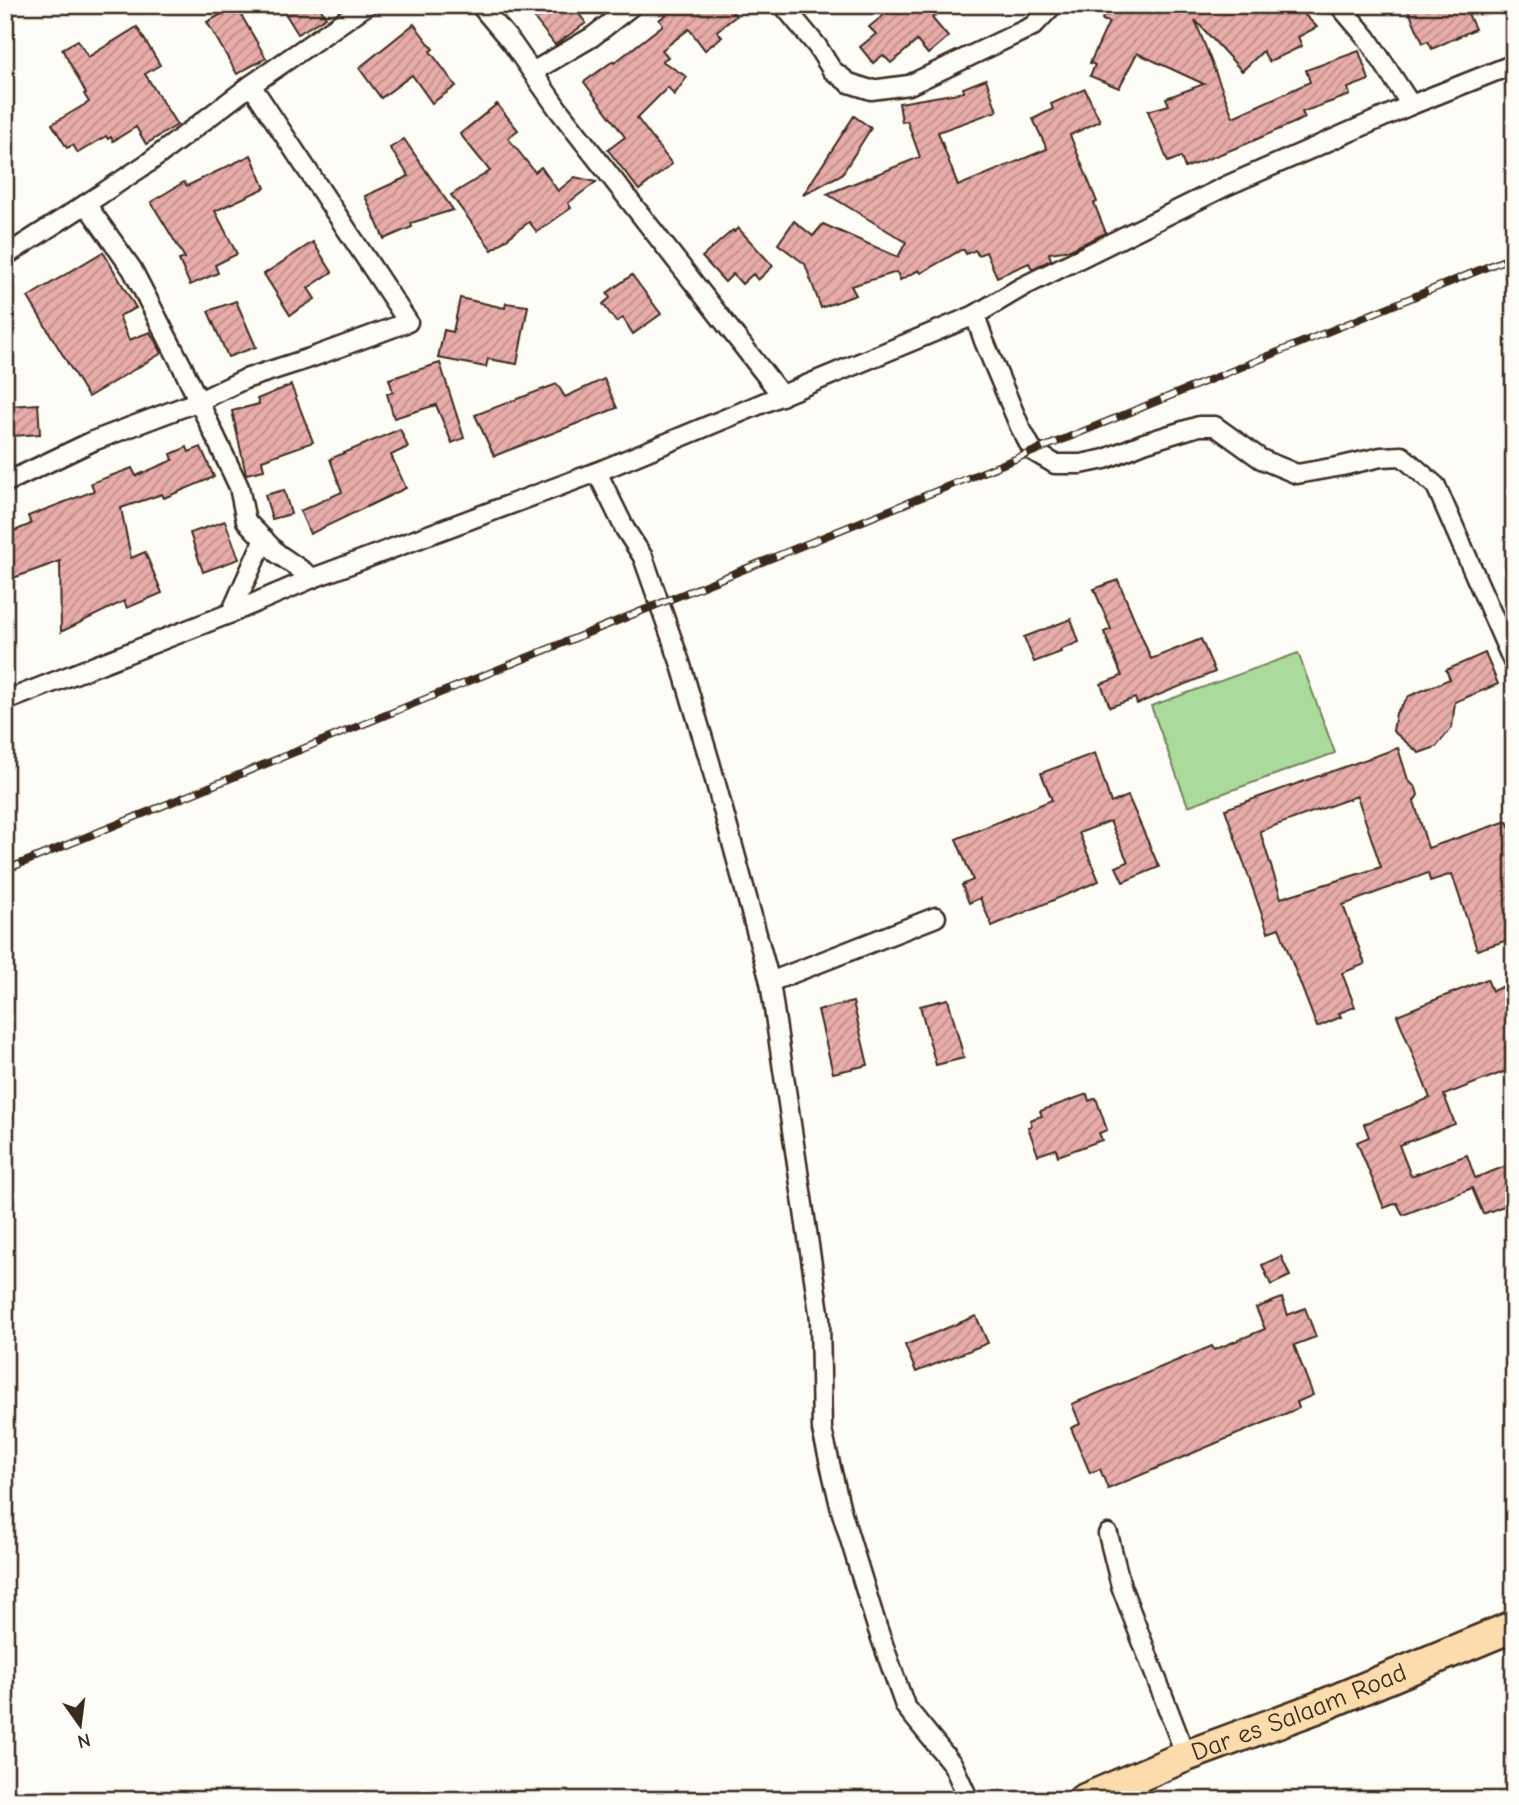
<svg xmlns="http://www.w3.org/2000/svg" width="1519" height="1805" viewBox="0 0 1519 1805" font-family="'Comic Neue',sans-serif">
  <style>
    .garden { fill: #aadb9c; stroke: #72825d; stroke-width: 2 }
    .building { fill: url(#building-hatch); stroke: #3b2a1e; stroke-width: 2; fill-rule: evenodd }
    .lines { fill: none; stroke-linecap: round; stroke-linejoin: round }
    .minor-casing { stroke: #3b2a1e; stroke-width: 23 }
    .trunk-casing { stroke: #3b2a1e; stroke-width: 35 }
    .minor { stroke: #fdfcf7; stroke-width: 18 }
    .trunk { stroke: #fcdcac; stroke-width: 30 }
    .rail-casing { stroke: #3b2a1e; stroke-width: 8 }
    .rail { stroke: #fdfcf7; stroke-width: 5; stroke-dasharray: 16; stroke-linecap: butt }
    .labels { text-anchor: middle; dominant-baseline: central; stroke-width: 6; stroke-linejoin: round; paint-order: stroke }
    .street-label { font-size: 26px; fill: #3b2a1e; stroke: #fdfcf7 }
  </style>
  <defs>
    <pattern id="building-hatch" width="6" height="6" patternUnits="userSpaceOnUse" patternTransform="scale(1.75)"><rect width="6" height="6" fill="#e8acaa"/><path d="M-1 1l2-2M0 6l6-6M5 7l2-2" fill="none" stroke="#bd8c8a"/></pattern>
  </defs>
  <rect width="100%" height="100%" fill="#fdfcf7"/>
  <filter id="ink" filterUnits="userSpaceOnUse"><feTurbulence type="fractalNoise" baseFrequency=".0143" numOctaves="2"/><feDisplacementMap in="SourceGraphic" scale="14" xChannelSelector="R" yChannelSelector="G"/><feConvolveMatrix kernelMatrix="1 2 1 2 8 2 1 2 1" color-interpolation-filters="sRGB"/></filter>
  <g filter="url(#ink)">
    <!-- garden -->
    <path class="garden" d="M1298 653 1335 753 1188 806 1151 706Z"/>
    <!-- building -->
    <g class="building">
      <path d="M280 5H318L326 17 298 34Z"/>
      <path d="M524 5H572L586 23 555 45Z"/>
      <path d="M678 5H727L736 16 717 31 722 37 705 50 689 29 662 50 668 57 662 61 687 77 674 95 668 87 637 118 672 164 639 190 608 150 625 137 584 82 613 61 614 63 663 25 659 20Z"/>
      <path d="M896 5H951L932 18 948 37 928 54 917 41 891 63 883 55 873 63 860 47 876 34 869 27Z"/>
      <path d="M1105 5H1295L1317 27 1298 37 1302 46 1269 62 1263 51 1242 71 1195 20 1233 117 1310 82 1306 70 1359 51 1369 80 1348 88 1350 95 1302 112 1305 118 1246 144 1185 168 1181 157 1168 162 1148 111 1169 105 1166 98 1204 84 1137 53 1119 88 1090 76 1095 65 1090 63 1109 22 1102 20Z"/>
      <path d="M1406 5H1464L1475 29 1432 49 1428 41 1423 43Z"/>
      <path d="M236 6 266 58 237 74 207 22Z"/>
      <path d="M414 24 433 49 430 51 456 86 432 103 412 75 381 98 359 68Z"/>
      <path d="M137 27 160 65 145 74 177 125 146 144 136 127 113 141 111 137 108 139 106 136 78 153 73 145 67 148 52 124 89 102 84 94 86 93 62 49 78 40 88 57Z"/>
      <path d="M986 79 997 111 938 132 958 186 1047 149 1033 119 1053 109 1051 104 1085 89 1100 121 1070 135 1097 202 1094 203 1106 233 1070 250 1049 253 1051 260 1032 269 1029 263 997 277 986 252 978 255 975 250 966 254 964 250H961L921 273 919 270 900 280 897 272 851 286 856 295 821 308 805 264 778 244 794 221 813 236 823 224 898 257 906 242 827 194 920 157 907 121 902 122 899 103 964 92 963 88Z"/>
      <path d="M497 104 518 130 508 138 535 172 541 167 558 191 575 177 596 182 568 203 571 208 537 232 529 222 492 250 451 195 490 171 460 134Z"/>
      <path d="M854 116 871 128 842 174 803 195Z"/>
      <path d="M404 139 453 210 411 223 412 227 384 239 365 196 409 176 390 148Z"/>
      <path d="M251 155 265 188 215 211 237 254 215 265 218 273 190 285 179 260 185 258 151 202 184 182 187 186Z"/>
      <path d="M738 228 773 266 758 280 753 274 742 284 733 274 725 282 702 257 733 230 734 232Z"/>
      <path d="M313 242 332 272 308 288 315 299 290 315 264 274Z"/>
      <path d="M103 252 136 308 119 316 129 340 150 332 162 353 88 397 28 297Z"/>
      <path d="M632 275 661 314 633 334 623 318 616 322 603 304 610 298 607 293Z"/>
      <path d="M460 298 505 308 506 303 528 306 517 364 488 359 486 367 438 358 444 330 453 332Z"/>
      <path d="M236 301 256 347 228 357 208 311Z"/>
      <path d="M440 363 464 438 452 443 436 405 394 418 387 394 393 392 389 379Z"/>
      <path d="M604 379 617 408 494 456 475 415 557 384 565 397Z"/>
      <path d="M291 385 313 442 262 460 264 470 246 474 232 411 259 404 257 399Z"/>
      <path d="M38 404 40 434 13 436 11 406Z"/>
      <path d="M400 429 408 447 391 455 406 488 310 534 300 511 342 492 330 459Z"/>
      <path d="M187 447 189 452 201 447 214 477 164 498 162 494 121 508 131 558 145 552 162 593 127 608 124 601 61 632 60 561 5 581V535L31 524 28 516 94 491 91 483 132 468 136 476 173 460 171 454Z"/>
      <path d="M284 490 291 514 272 519 265 495Z"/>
      <path d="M225 521 239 559 203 572 190 533Z"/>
      <path d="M1118 580 1151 659 1201 639 1215 672 1137 704 1135 698 1110 707 1101 684 1122 676 1104 632 1111 629 1094 589Z"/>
      <path d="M1071 619 1079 642 1060 650 1061 652 1034 662 1024 637Z"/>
      <path d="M1485 653 1498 684 1455 702 1452 727 1436 747 1419 753 1393 731 1396 713 1409 696 1450 679 1446 670Z"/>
      <path d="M1398 748 1408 780 1416 788 1418 795 1414 801 1428 848 1507 821 1510 828 1514 827V938L1477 950 1452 874 1430 881 1428 873 1343 905 1365 964 1342 973 1355 1007 1339 1013 1341 1017 1317 1027 1279 928 1268 932 1225 809ZM1357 796 1381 867 1281 898 1260 831Z"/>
      <path d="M1095 753 1111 803 1128 796 1159 867 1123 882 1116 867 1128 862 1110 821 1079 833 1099 881 992 926 980 898 969 903 962 885 973 880 956 839 1052 800 1041 773Z"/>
      <path d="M1487 979 1492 991 1514 982V1068L1444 1095 1455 1124 1399 1145 1411 1176 1467 1155 1475 1178 1514 1163V1202L1483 1214 1472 1188 1403 1215 1397 1203 1384 1208 1357 1142 1369 1137 1364 1124 1430 1098 1397 1015Z"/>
      <path d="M948 999 964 1058 936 1065 920 1006Z"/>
      <path d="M853 1002 868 1065 833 1073 818 1010Z"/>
      <path d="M1087 1094 1089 1101 1096 1098 1107 1130 1099 1133 1102 1140 1058 1156 1056 1149 1038 1155 1028 1127 1032 1126 1030 1120 1042 1116 1040 1111Z"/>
      <path d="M1281 1256 1290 1276 1271 1285 1262 1265Z"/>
      <path d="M1282 1298 1288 1315 1305 1308 1316 1337 1294 1345 1313 1395 1297 1402 1299 1408 1108 1489 1100 1469 1090 1473 1071 1428 1080 1424 1072 1404 1212 1346 1214 1350 1265 1329 1256 1308Z"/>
      <path d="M976 1316 988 1343 916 1372 905 1345Z"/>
    </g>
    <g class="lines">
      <defs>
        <g id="minor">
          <path d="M480 5 512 43 558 109 782 396"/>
          <path d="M783 5 817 46 832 70 849 83 871 90 909 85 945 68 1033 26 1053 5"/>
          <path d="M1339 5 1367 38 1411 105"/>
          <path d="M534 71 592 37 633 5"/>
          <path d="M5 256 86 204"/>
          <path d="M975 315 984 341 1020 427 1033 451 1055 464H1081L1105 459 1144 443 1199 426H1215L1261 459 1297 474 1342 466 1381 457 1402 456 1436 486 1514 664"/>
          <path d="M597 472 625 529 643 557 680 662 710 762 770 982 820 1319 822 1430 841 1510 877 1627 905 1706 953 1765 969 1800"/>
          <path d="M5 483 93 441 199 401 245 379 310 358 408 322 251 85"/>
          <path d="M313 578 278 554 246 521 239 487 182 366 132 269 86 204 148 163 251 85 367 5"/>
          <path d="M231 613 264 539"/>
          <path d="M5 701 231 613 313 578 597 472 975 315 1022 287 1226 186 1411 105 1514 64"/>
          <path d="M770 982 936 917"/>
          <path d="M1108 1534 1121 1586 1186 1756"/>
        </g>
        <g id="trunk">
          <path id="s1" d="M1083 1800 1186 1756 1316 1708 1514 1626"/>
        </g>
      </defs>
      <!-- minor casing -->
      <use href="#minor" class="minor-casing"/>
      <!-- trunk casing -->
      <use href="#trunk" class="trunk-casing"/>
      <!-- minor -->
      <use href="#minor" class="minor"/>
      <!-- trunk -->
      <use href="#trunk" class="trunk"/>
      <defs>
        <path id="rail" d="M5 870 1514 256"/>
      </defs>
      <!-- rail casing -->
      <use href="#rail" class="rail-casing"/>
      <!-- rail -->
      <use href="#rail" class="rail"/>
    </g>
  </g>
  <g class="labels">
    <!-- street labels -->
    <g class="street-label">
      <text stroke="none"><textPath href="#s1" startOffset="233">Dar es Salaam Road</textPath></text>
    </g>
  </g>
  <!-- margin -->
  <rect width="1519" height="1805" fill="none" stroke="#fdfcf7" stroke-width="28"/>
  <rect x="14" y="14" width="1491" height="1777" fill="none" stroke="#3b2a1e" stroke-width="2.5" filter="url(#ink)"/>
  <!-- north arrow -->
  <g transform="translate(80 1725) rotate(166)" stroke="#fdfcf7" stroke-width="5" paint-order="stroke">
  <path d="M0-5L12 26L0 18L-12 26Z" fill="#3b2a1e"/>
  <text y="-10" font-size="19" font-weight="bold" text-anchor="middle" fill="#3b2a1e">N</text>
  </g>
</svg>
